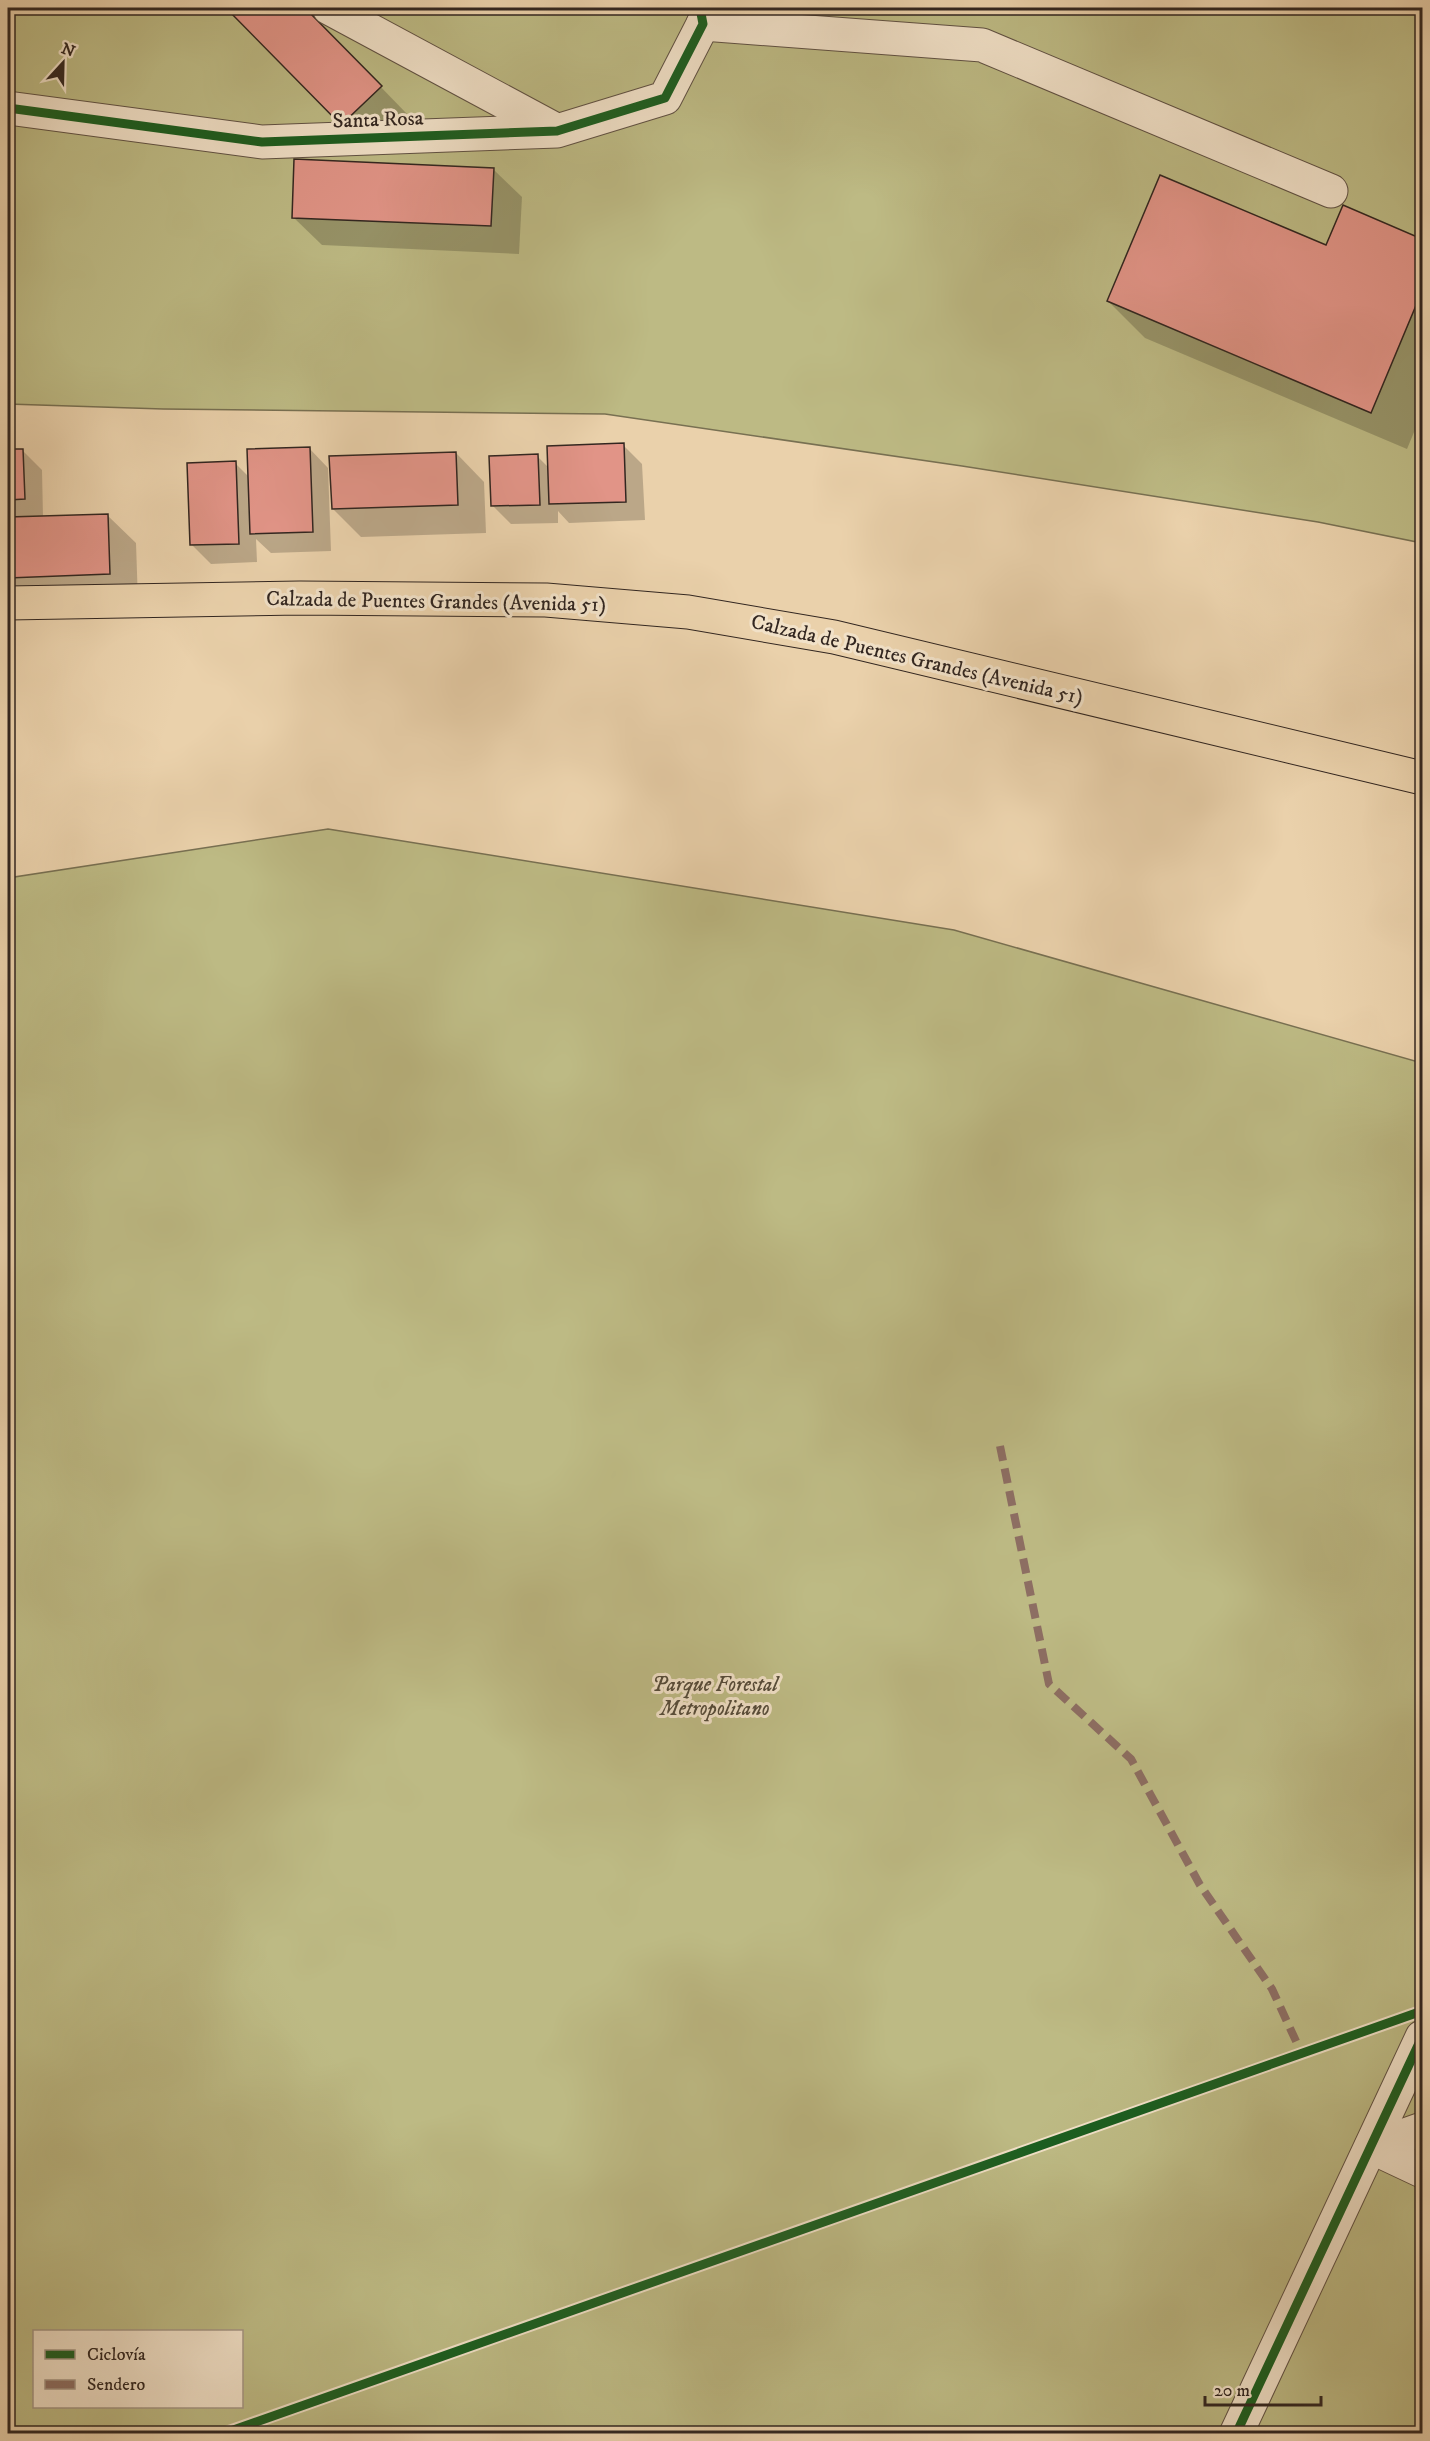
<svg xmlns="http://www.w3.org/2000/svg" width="1430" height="2441" viewBox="0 0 1430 2441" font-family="'IM FELL DW Pica',serif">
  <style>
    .green { fill: #bdba84; stroke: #787052; stroke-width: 1.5; fill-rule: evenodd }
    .shadow { fill: #0003 }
    .building { fill: #e19487; stroke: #322620; stroke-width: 1.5 }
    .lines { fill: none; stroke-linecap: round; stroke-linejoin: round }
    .minor-casing { stroke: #605143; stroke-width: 35 }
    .major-casing { stroke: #322620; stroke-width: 35 }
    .minor { stroke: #f1e1c8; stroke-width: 33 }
    .major { stroke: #ead1ab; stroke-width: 33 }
    .quiet { stroke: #8d6e63; stroke-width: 8; stroke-dasharray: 15 8; stroke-linecap: butt }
    .cycleway-casing { stroke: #f1e1c8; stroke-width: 13 }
    .cycleway { stroke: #1b5e20; stroke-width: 9 }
    .labels { text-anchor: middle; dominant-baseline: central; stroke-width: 6; stroke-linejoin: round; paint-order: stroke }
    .street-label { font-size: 21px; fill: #322620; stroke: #f1e1c8 }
    .park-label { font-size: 21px; font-style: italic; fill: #554b39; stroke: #f1e1c8 }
  </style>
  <rect width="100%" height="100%" fill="#ead1ab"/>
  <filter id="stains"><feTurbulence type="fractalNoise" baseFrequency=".00333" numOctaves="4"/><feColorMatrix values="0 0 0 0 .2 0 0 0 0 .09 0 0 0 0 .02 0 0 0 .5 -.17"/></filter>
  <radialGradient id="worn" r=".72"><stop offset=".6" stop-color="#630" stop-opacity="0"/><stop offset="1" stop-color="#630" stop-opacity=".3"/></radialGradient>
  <!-- green -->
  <g class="green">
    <path d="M8 8H1422V543L1318 522 962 466 605 414 163 409 8 404Z"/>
    <path d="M328 829 954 930 1422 1063V2433L8 2434V878ZM34 2332H242V2406H34Z"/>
  </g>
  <!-- shadow -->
  <g class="shadow">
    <path d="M229 8H304L409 116 371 152Z"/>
    <path d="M493 169 522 197 519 254 322 245 293 217Z"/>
    <path d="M1344 207 1422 241V413L1407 449 1145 338 1108 301 1327 247Z"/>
    <path d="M623 445 642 464 645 520 569 523 558 511V523L511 524 492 505 537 456 549 468Z"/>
    <path d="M309 448 328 468 331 551 271 553 256 539 257 562 211 564 192 545 235 463 249 477Z"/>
    <path d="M22 450 42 470 43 517 107 515 136 543 138 602 8 600V451Z"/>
    <path d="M456 453 484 482 486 533 361 537 333 509Z"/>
  </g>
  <!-- building -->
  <g class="building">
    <path d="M226 8H305L382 86 341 125Z"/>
    <path d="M294 159 494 168 491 226 292 218Z"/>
    <path d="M1160 175 1326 245 1343 205 1422 239V291L1371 413 1107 301Z"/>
    <path d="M624 443 626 502 549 504 547 446Z"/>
    <path d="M310 447 313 532 250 534 247 449Z"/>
    <path d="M8 449H23L25 499 8 500Z"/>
    <path d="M456 452 458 505 332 509 329 456Z"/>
    <path d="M538 454 540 505 491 506 489 456Z"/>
    <path d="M236 461 239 544 190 545 187 463Z"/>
    <path d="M108 514 110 574 8 578V517Z"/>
  </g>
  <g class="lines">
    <defs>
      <g id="minor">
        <path d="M329 8 556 130"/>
        <path d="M703 24 982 45 1331 191"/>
        <path d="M8 108 262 142 557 131 665 98 703 24"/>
        <path d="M1371 2147 1422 2171"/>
        <path d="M1371 2147 1422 2129"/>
        <path d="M1236 2434 1422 2037"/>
      </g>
      <path id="major" d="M8 603 300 598 546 600 688 612 834 637 1422 778"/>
    </defs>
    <!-- minor casing -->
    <use href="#minor" class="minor-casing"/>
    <!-- major casing -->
    <use href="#major" class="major-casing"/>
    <!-- minor -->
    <use href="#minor" class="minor"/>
    <!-- major -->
    <use href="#major" class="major"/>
    <!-- quiet -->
    <path class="quiet" d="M1000 1446 1049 1684 1131 1759 1200 1885 1272 1989 1301 2052"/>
    <defs>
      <g id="cycleway">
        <path d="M8 108 262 142 557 131 665 98 703 24 700 8"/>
        <path d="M222 2434 1422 2011"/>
        <path d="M1236 2434 1422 2037"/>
      </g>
    </defs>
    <!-- cycleway casing -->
    <use href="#cycleway" class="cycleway-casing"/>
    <!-- cycleway -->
    <use href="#cycleway" class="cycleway"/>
  </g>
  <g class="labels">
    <!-- street labels -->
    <g class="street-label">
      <text transform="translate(378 120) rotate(-2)">Santa Rosa</text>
      <text transform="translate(436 602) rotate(1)">Calzada de Puentes Grandes (Avenida 51)</text>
      <text transform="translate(917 660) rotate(13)">Calzada de Puentes Grandes (Avenida 51)</text>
    </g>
    <!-- park labels -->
    <g class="park-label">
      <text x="715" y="1685">Parque Forestal<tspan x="715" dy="24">Metropolitano</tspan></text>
    </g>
  </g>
  <!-- margin -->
  <rect width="1430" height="2441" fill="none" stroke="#ead1ab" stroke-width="30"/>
  <rect x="9" y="9" width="1412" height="2423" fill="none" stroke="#322620" stroke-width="3"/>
  <rect x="15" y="15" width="1400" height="2411" fill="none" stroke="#322620" stroke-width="1.5"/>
  <!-- legend -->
  <rect x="33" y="2330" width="210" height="78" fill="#f1e1c8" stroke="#a59685" stroke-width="1.5"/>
  <rect x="45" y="2350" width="30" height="9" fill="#1b5e20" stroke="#a59685" stroke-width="1.5"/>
  <text x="87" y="2360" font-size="18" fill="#322620">Ciclovía</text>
  <rect x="45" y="2380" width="30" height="9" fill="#8d6e63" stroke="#a59685" stroke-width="1.5"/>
  <text x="87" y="2390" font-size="18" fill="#322620">Sendero</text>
  <!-- north arrow -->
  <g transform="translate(63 63) rotate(22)" stroke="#f1e1c8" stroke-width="4.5" paint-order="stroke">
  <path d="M0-4.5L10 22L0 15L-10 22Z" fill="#322620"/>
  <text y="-9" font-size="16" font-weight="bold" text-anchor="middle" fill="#322620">N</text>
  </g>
  <!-- scale -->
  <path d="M1205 2396v9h116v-9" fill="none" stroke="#322620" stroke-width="3"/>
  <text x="1214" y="2396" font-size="18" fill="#322620" stroke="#f1e1c8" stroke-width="4.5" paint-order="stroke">20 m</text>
  <rect width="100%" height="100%" filter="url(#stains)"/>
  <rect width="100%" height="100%" fill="url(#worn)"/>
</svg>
